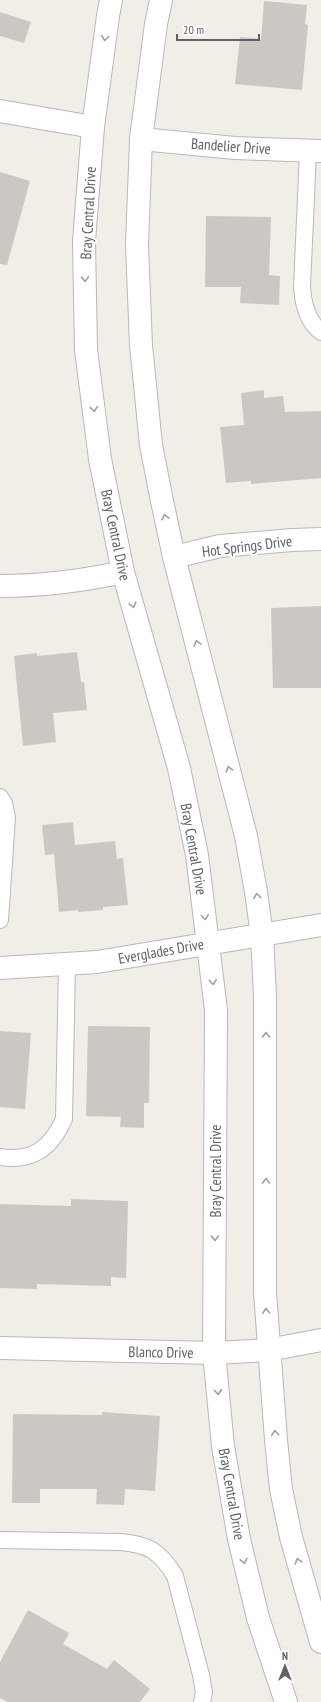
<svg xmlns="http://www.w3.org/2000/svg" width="321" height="1702" viewBox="0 0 321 1702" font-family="'PT Sans Narrow',sans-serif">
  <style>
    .building { fill: #cbc8c4 }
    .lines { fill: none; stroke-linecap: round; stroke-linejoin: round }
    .service-casing { stroke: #b7b8bd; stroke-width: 18 }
    .minor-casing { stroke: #b7b8bd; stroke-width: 24 }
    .tertiary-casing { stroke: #b7b8bd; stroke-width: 24 }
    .service { stroke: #fff; stroke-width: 16 }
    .minor { stroke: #fff; stroke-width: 22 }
    .tertiary { stroke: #fff; stroke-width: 22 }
    .oneway { stroke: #9ea0a3 }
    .labels { text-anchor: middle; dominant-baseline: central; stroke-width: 4; stroke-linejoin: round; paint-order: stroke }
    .street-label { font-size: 15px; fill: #5e6166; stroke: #fff }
  </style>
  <rect width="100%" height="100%" fill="#f0eee7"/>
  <!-- building -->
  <g class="building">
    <path d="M264 1 307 5 305 24 308 25 302 90 235 84 240 37 261 39Z"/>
    <path d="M0 12 31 22 24 43 0 36Z"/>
    <path d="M0 172 30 181 7 265 0 264Z"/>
    <path d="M206 216 271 217 269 275 280 276 279 305 240 303 241 287H205Z"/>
    <path d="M264 390V398L283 396 285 412 321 411V478L251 484V481L226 483 220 427 244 425 241 393Z"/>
    <path d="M321 606V688H273L271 608Z"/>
    <path d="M77 652 81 682H84L87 710 53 713 56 742 23 746 14 656 37 653V656Z"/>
    <path d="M73 822 75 845 115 841 117 859 123 858 128 905 103 907V910L78 912V910L59 912 54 854 45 855 42 825Z"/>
    <path d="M88 1026 150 1027 149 1103H144V1128L120 1127 121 1117 86 1116Z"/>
    <path d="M0 1031 31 1033 25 1109 0 1107Z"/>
    <path d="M71 1199 128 1201 126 1278 111 1277V1286L37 1284V1289L0 1288V1204L71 1206Z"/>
    <path d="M102 1412 160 1416 155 1491 125 1489 124 1505 96 1504 97 1489H40V1503H12L13 1414 102 1415Z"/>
    <path d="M28 1610 69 1633 63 1644 107 1669 114 1660 150 1689 140 1702H8L0 1698V1662Z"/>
  </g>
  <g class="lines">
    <defs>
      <g id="service">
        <path d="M308 151 302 287C303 304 307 321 321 332"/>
        <path d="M0 797 4 803 7 818 0 920"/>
        <path d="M0 1157C33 1162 51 1148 64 1119L67 964"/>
        <path d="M0 1540 120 1542C148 1544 160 1551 175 1576L201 1675 204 1692 202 1702"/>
      </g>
      <g id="minor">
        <path d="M0 111 93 127"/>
        <path d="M141 139 235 148 321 151"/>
        <path d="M174 557 220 546 292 540 321 539"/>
        <path d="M0 586C42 586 82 581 123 572"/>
        <path d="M0 968 97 962 321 925"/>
        <path d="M0 1348 214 1353 268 1350 321 1340"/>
      </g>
      <g id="tertiary">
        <path d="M111 0 108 16 93 127 84 241 86 350 100 459 123 572 179 768 197 855 216 1010 214 1353 223 1446 239 1539 258 1618 286 1702"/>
        <path d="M161 0 156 24 141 139 137 245 141 345 151 445 162 501 174 557 246 836 256 892 262 935 265 996V1292L276 1440 281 1489 291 1537 321 1642"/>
      </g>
    </defs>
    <!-- service casing -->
    <use href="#service" class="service-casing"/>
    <!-- minor casing -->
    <use href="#minor" class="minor-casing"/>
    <!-- tertiary casing -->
    <use href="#tertiary" class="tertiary-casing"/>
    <!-- service -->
    <use href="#service" class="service"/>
    <!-- minor -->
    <use href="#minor" class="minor"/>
    <!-- tertiary -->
    <use href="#tertiary" class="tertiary"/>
  </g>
  <!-- one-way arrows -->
  <defs><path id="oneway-chevron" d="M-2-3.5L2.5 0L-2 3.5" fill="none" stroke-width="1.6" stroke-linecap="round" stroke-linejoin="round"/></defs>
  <g class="oneway">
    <use href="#oneway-chevron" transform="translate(105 38) rotate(97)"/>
    <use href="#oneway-chevron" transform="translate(85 279) rotate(89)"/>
    <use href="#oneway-chevron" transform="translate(94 409) rotate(83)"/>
    <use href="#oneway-chevron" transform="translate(165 517) rotate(-103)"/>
    <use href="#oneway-chevron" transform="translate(133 605) rotate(74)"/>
    <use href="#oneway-chevron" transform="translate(197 643) rotate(-105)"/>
    <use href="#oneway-chevron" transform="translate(229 769) rotate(-105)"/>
    <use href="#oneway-chevron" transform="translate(257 896) rotate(-98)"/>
    <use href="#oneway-chevron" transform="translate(205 917) rotate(83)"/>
    <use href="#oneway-chevron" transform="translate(213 982) rotate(83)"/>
    <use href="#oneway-chevron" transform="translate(266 1035) rotate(-91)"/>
    <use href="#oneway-chevron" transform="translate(266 1181) rotate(-90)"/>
    <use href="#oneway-chevron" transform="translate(215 1238) rotate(90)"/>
    <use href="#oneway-chevron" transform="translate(266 1311) rotate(-93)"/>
    <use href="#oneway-chevron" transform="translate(218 1392) rotate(85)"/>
    <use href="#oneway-chevron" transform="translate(275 1433) rotate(-95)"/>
    <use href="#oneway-chevron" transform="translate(244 1561) rotate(76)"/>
    <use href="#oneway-chevron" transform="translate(298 1561) rotate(-106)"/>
  </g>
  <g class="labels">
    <!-- street labels -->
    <g class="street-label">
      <text transform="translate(231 146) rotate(4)">Bandelier Drive</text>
      <text transform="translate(88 213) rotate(-87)">Bray Central Drive</text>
      <text transform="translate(116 535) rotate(78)">Bray Central Drive</text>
      <text transform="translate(247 546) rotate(-7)">Hot Springs Drive</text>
      <text transform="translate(194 849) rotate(80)">Bray Central Drive</text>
      <text transform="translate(161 951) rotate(-10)">Everglades Drive</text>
      <text transform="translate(215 1171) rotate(-90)">Bray Central Drive</text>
      <text transform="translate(161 1352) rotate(1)">Blanco Drive</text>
      <text transform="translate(232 1494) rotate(80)">Bray Central Drive</text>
    </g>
  </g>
  <!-- north arrow -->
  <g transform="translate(285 1666)" stroke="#ffffff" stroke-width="3" paint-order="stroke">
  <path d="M0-3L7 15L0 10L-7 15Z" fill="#5e6166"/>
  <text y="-6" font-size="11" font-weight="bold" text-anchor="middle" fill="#5e6166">N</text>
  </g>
  <!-- scale -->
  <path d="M177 34v6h82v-6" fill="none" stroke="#5e6166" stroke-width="2"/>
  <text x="183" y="34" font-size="12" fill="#5e6166" stroke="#ffffff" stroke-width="3" paint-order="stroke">20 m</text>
</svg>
